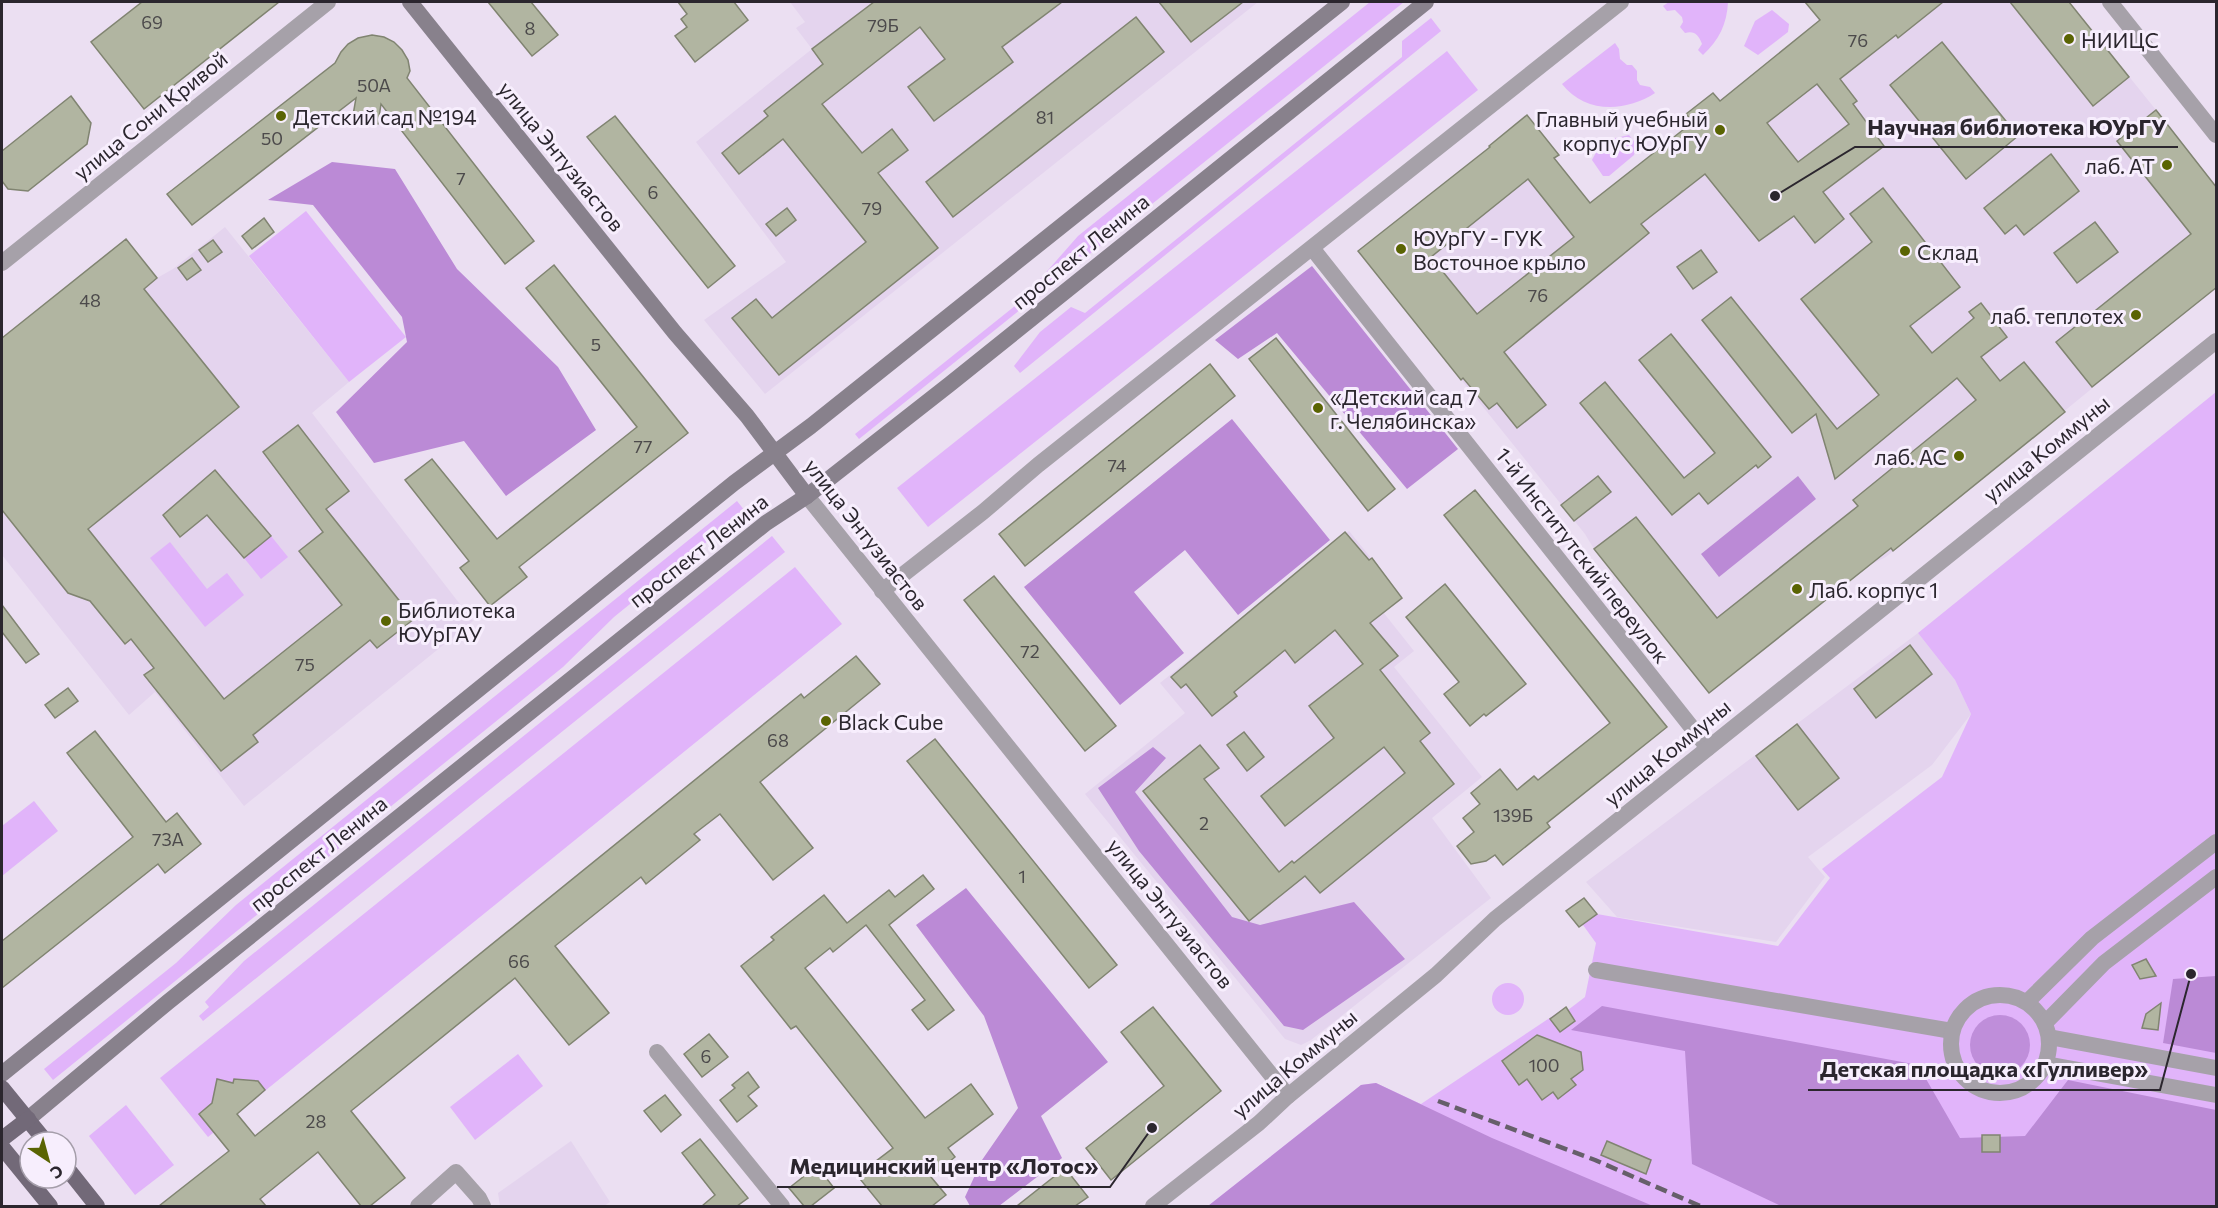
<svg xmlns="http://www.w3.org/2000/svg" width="2218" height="1208" viewBox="0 0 2218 1208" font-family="Commissioner,sans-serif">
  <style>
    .built { fill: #e4d4ee }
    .green { fill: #e1b4fa }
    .forest { fill: #bb8ad6 }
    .water { fill: #bf8eda }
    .building { fill: #b1b5a1; stroke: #808471; stroke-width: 1.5; fill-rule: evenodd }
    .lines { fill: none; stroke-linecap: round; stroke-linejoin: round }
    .pedestrian { stroke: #a6a1a9; stroke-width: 16 }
    .minor { stroke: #a6a1a9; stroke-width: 16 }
    .tertiary { stroke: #a6a1a9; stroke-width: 16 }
    .secondary { stroke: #88818c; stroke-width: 16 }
    .primary { stroke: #726978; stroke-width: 16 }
    .rail { stroke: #665f6a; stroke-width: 4.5; stroke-dasharray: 12 6; stroke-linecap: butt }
    .poi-dot { fill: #5a6403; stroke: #f7eefd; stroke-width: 2 }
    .labels { text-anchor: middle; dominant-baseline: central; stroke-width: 6; stroke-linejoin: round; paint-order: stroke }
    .number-label { font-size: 18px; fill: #4c4a4b }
    .poi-label { font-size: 21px; fill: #2b262e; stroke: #f7eefd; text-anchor: start }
    .street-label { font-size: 21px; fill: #2b262e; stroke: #f7eefd }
    .leader { fill: none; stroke: #2b262e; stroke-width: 2 }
    .callout-dot { fill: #2b262e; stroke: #f7eefd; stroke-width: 2 }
    .callout-label { font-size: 22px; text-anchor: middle; font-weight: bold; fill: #2b262e; stroke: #f7eefd; stroke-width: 6; stroke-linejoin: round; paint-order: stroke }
  </style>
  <rect width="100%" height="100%" fill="#ebdff2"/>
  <!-- built -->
  <g class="built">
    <path d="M790 2H1258L765 394 704 320 786 262 696 142 812 49 796 28 805 22Z"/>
    <path d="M1805 2H2069L2156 110 2216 287 1886 557 1870 565 1709 693 1594 549 1585 534 1358 251 1490 147 1489 146 1527 115 1559 155 1555 159 1603 219 1612 187 1692 122 1686 114 1713 93 1720 101 1799 37 1833 36Z"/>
    <path d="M225 227 349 382 312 413 473 621 244 806 155 692 129 715 2 555V338L126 239 157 278 173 269Z"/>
    <path d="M1349 531 1402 596 1383 612 1414 651 1394 667 1482 777 1432 818 1491 898 1311 1040 1301 1045 1285 1039 1085 794 1185 713 1160 683Z"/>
    <path d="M1918 633 1955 680 1971 714 1932 765 1808 857 1825 877 1776 942 1617 917 1586 882Z"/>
    <path d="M571 1141 610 1202 604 1206H500L498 1193Z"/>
  </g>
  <!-- green -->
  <g class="green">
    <path d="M1370 2H1404L859 439 855 434 1020 302 1078 236Z"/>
    <path d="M1669 2H1728C1727 24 1719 40 1703 55L1698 50 1702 44C1699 35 1694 30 1685 33L1680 27 1683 22 1682 17 1675 10 1667 11 1663 6Z"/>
    <path d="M1772 10 1789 24 1788 32 1758 55 1744 46 1755 21Z"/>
    <path d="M1431 18 1441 31 1020 373 1014 366 1040 332 1071 307 1085 313 1402 57V41Z"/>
    <path d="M1615 43 1619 49 1620 59 1627 65H1632L1637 71V80L1640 85 1650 87 1655 93C1626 112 1585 114 1562 84Z"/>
    <path d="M1447 51 1478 90 928 527 897 488Z"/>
    <path d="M1629 135 1637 145 1634 155 1609 176H1603L1592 160 1602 141Z"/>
    <path d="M306 211 406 337 349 382 249 256Z"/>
    <path d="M2216 392V1206H1208L1361 1085 1376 1083 1421 1104 1566 1007 1568 1010 1585 997 1596 943 1583 925 1579 927 1566 911 1584 898 1597 914 1778 946 1830 878 1822 869 1942 777 1971 714 1955 680 1918 633Z"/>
    <path d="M737 501 745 511 614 617 563 667 53 1080 44 1069 176 963 236 905Z"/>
    <path d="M271 536 288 557 261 579 244 558Z"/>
    <path d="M772 536 785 552 203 1021 199 1016 209 1007 205 1002 244 961Z"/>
    <path d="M170 542 207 589 227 573 244 595 205 627 150 558Z"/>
    <path d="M795 567 842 624 208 1137 160 1078Z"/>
    <path d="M34 801 58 831 2 876V826Z"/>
    <circle cx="1508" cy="999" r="16"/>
    <path d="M518 1054 543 1086 475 1140 450 1107Z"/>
    <path d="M126 1105 174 1165 135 1195 89 1136Z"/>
  </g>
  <!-- forest -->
  <g class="forest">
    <path d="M332 162 395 169 457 269 558 367 596 430 506 496 464 441 374 463 336 412 407 342 402 317 313 205 268 200Z"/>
    <path d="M1312 266 1458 449 1407 489 1277 333 1238 359 1215 340Z"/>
    <path d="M1232 419 1330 540 1238 615 1185 550 1134 592 1184 653 1120 705 1024 587Z"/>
    <path d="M1798 476 1816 499 1719 577 1701 554Z"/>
    <path d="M1153 747 1166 758 1135 792 1232 917 1260 925 1354 902 1405 959 1303 1030 1284 1026 1139 851 1098 788Z"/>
    <path d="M966 888 1108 1062 1041 1116 1062 1158 999 1206H970L965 1197 982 1160 1018 1108 984 1016 916 925Z"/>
    <path d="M2216 976V1053L2163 1043 2173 979Z"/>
    <path d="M1602 1006 1918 1065 1960 1138 2025 1136 2068 1080 2216 1110V1206H1781L1692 1164 1685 1051 1571 1030Z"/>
    <path d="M1376 1083 1492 1138 1653 1206H1208L1361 1085Z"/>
  </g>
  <!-- water -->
  <circle class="water" cx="2000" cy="1045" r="30"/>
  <!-- building -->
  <g class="building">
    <path d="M142 2H279L144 109 91 42Z"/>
    <path d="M488 2H531L558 35 532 56Z"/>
    <path d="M678 2H734L748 20 695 62 675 36 687 27 681 19 687 14Z"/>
    <path d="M874 2H1062L1002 47 1013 62 934 121 908 87 945 59 920 27 822 104 862 153 892 129 908 150 878 173 938 248 779 375 732 318 756 299 772 318 866 242 783 139 739 174 722 153 768 116 764 111 823 64 812 49Z"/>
    <path d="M1159 2H1243L1191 42Z"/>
    <path d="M1805 2H1943L1898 38 1896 35 1840 79 1857 101 1853 104 1884 146 1823 192 1844 219 1815 243 1794 216 1759 241 1705 174 1641 224 1649 233 1504 352 1546 405 1517 428 1497 403 1489 409 1463 378 1461 380 1358 251 1490 147 1489 146 1527 115 1559 155 1554 158 1590 203 1693 122 1686 114 1713 93 1720 101 1820 20ZM1817 84 1849 124 1798 162 1767 123ZM1528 179 1574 237 1477 314 1431 257Z"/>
    <path d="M2010 2H2069L2129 77 2093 106Z"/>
    <path d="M1136 17 1164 52 953 217 926 182Z"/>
    <path d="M372 35 384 37 394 42 402 50 408 60 410 71 407 78 534 241 505 264 381 104 378 124 352 121 356 98 192 225 167 194 335 63 341 52 348 44 358 38Z"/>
    <path d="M1942 42 2018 136 1966 179 1890 85Z"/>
    <path d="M71 96 91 123 87 144 28 191 8 189 2 181V151Z"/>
    <path d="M2156 110 2217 188V287L2092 387 2056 342 2191 234 2117 141Z"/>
    <path d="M615 116 735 266 708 288 587 137Z"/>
    <path d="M2051 154 2079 191 2024 235 2016 225 2005 234 1984 208Z"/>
    <path d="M1883 188 1960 287 1910 326 1932 353 1974 318 1969 312 1981 303 2007 337 1981 357 2000 381 2024 362 2065 412 1893 551 1891 548 1709 693 1594 549 1636 517 1717 618 1858 506 1853 500 1976 400 1957 378 1835 479 1816 414 1792 433 1702 320 1731 297 1837 429 1879 395 1801 299 1872 242 1850 214Z"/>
    <path d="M787 208 796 220 776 236 766 224Z"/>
    <path d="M264 218 274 232 252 249 242 236Z"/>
    <path d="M2095 222 2118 252 2077 283 2054 253Z"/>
    <path d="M126 239 157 278 144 289 239 407 88 529 224 699 342 605 299 551 323 532 263 452 298 425 349 491 326 509 414 619 377 648 370 640 253 735 258 742 221 771 144 675 154 668 131 639 125 644 90 601 68 593 2 510V338Z"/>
    <path d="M213 240 222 252 208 262 199 250Z"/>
    <path d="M1701 250 1717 272 1693 289 1677 267Z"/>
    <path d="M192 258 201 270 187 280 178 268Z"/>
    <path d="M554 265 688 433 519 567 527 577 490 606 460 568 469 561 405 480 432 459 497 539 637 427 526 288Z"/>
    <path d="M1671 334 1771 457 1758 468 1756 465 1708 504 1699 493 1672 515 1580 403 1605 382 1684 478 1715 453 1639 360Z"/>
    <path d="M1276 338 1395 489 1368 511 1249 359Z"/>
    <path d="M1210 364 1235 396 1025 566 999 534Z"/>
    <path d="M215 470 271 536 244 558 207 515 180 537 163 515Z"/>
    <path d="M1598 476 1611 492 1574 521 1561 505Z"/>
    <path d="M1475 490 1667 727 1547 823 1550 827 1503 865 1495 855 1486 861 1471 864 1457 846 1474 832 1463 818 1480 804 1471 793 1500 769 1517 790 1534 776 1538 780 1610 723 1444 515Z"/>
    <path d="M1345 532 1369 560 1372 558 1402 598 1370 623 1398 656 1380 670 1430 733 1420 741 1454 784 1320 893 1305 876 1249 921 1143 791 1200 745 1219 768 1204 779 1279 872 1292 861 1294 863 1405 773 1384 747 1285 826 1261 796 1334 738 1309 706 1363 664 1335 630 1295 663 1285 650 1234 692 1237 696 1212 716 1186 684 1181 688 1171 677Z"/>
    <path d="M994 576 1116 726 1085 751 964 600Z"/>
    <path d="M1445 584 1526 684 1486 716 1484 714 1470 726 1444 694 1459 682 1406 617Z"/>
    <path d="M2 605 39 654 26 663 2 632Z"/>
    <path d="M1910 645 1932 674 1876 718 1854 689Z"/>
    <path d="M856 656 880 684 760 782 813 848 773 880 720 814 694 834 700 840 646 884 641 877 555 946 609 1013 569 1045 515 978 351 1111 405 1178 370 1206H361L318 1152 260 1199 266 1206H159L229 1151 199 1114 212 1103 217 1079 233 1083 234 1079 258 1081 265 1090 237 1114 255 1136 801 694 804 698Z"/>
    <path d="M68 688 78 701 55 718 45 705Z"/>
    <path d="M1797 724 1839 778 1798 810 1756 756Z"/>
    <path d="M95 731 166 822 177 813 201 844 165 873 158 864 2 988V941L133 837 67 753Z"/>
    <path d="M1244 732 1264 757 1247 771 1227 745Z"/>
    <path d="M935 739 1117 965 1089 988 907 761Z"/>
    <path d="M923 875 934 889 889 925 954 1010 928 1030 912 1010 925 1000 866 925 833 952 830 948 805 968 925 1118 971 1084 993 1114 948 1148 955 1157 931 1177 946 1195 932 1206H882L860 1179 870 1172 867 1168 893 1148 796 1026 791 1029 741 966 774 940 771 937 824 895 847 923 889 890 895 897Z"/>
    <path d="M1584 898 1597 914 1579 927 1566 911Z"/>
    <path d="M2146 959 2156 976 2140 979 2132 965Z"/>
    <path d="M2161 1003 2158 1030 2142 1028 2146 1014Z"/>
    <path d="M1153 1007 1221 1091 1111 1180 1086 1148 1164 1086 1121 1032Z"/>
    <path d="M1566 1007 1575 1021 1560 1032 1550 1019Z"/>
    <path d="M709 1034 728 1057 702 1077 684 1054Z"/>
    <path d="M1537 1035 1581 1052 1583 1070 1571 1079 1576 1085 1558 1099 1553 1092 1542 1100 1527 1079 1519 1085 1502 1061Z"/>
    <path d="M748 1072 759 1087 748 1096 757 1106 737 1122 720 1100 735 1088 732 1085Z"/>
    <path d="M665 1095 681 1115 661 1132 644 1111Z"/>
    <rect x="1982" y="1135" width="18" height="17"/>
    <path d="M700 1139 748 1198 737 1206H702L715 1195 682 1153Z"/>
    <path d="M1607 1141 1651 1160 1646 1174 1601 1155Z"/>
    <path d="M817 1166 834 1188 811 1206H804L789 1188Z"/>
    <path d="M1065 1168 1088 1197 1075 1206H1017Z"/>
  </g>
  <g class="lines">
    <!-- pedestrian -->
    <g class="pedestrian">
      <path d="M1596 970 1952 1031"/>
      <circle cx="2000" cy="1044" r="49"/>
      <path d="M2027 1002 2092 938 2216 842"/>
      <path d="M2045 1023 2104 963 2216 877"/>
      <path d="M2049 1037 2216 1068"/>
      <path d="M2046 1064 2216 1095"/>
    </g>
    <!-- minor -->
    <g class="minor">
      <path d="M2110 2 2216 135"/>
      <path d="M1312 248 1708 748"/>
      <path d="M882 591 983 512 1038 465 1621 2"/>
      <path d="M657 1052 782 1206"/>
      <path d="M1288 1096 1436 975 1495 919 2216 341"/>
      <path d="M418 1206 456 1172 479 1198 483 1206"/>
    </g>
    <!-- tertiary -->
    <g class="tertiary">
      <path d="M2 263 328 2"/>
      <path d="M807 496 1288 1096 1259 1123 1153 1206"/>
    </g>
    <!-- secondary -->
    <g class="secondary">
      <path d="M410 2 675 333 747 416 807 496"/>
      <path d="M2 1074 734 483 811 426 1342 2"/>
      <path d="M28 1119 168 1002 766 523 807 496 950 384 1426 2"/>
    </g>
    <!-- primary -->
    <g class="primary">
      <path d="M2 1088 46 1142"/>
      <path d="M2 1139 28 1119"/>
      <path d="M2 1147 50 1206"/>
      <path d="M66 1167 97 1206"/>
    </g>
    <!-- rail -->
    <path class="rail" d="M1438 1101 1595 1160 1700 1206"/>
  </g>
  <!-- markers -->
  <g class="poi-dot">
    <circle cx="2069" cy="39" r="6"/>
    <circle cx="281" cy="116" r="6"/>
    <circle cx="1720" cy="130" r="6"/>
    <circle cx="2167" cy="165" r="6"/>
    <circle cx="1401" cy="249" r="6"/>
    <circle cx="1905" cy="251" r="6"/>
    <circle cx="2136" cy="315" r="6"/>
    <circle cx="1318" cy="408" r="6"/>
    <circle cx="1959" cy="456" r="6"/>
    <circle cx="1797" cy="589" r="6"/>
    <circle cx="386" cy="621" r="6"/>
    <circle cx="826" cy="721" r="6"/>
  </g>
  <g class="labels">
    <!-- number labels -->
    <g class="number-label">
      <text x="152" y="22">69</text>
      <text x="883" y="25">79Б</text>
      <text x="530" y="28">8</text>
      <text x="1858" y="40">76</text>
      <text x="374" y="85">50А</text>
      <text x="1045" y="117">81</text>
      <text x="272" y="138">50</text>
      <text x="461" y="178">7</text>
      <text x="653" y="192">6</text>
      <text x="872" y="208">79</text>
      <text x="1538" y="295">76</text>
      <text x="90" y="300">48</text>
      <text x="596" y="344">5</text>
      <text x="643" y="446">77</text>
      <text x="1117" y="465">74</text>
      <text x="1030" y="651">72</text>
      <text x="305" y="664">75</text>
      <text x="778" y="740">68</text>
      <text x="1513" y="815">139Б</text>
      <text x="1204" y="823">2</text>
      <text x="168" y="839">73А</text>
      <text x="1022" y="876">1</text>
      <text x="519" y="961">66</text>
      <text x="706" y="1056">6</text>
      <text x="1544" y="1065">100</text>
      <text x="316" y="1121">28</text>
    </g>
    <!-- poi labels -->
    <g class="poi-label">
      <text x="2081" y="39">НИИЦС</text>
      <text x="293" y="116">Детский сад №194</text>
      <text x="1708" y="118" text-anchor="end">Главный учебный<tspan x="1708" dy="24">корпус ЮУрГУ</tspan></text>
      <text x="2155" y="165" text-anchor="end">лаб. АТ</text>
      <text x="1413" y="237">ЮУрГУ - ГУК<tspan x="1413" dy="24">Восточное крыло</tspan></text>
      <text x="1917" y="251">Склад</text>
      <text x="2124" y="315" text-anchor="end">лаб. теплотех</text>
      <text x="1330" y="396">«Детский сад 7<tspan x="1330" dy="24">г. Челябинска»</tspan></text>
      <text x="1947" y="456" text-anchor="end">лаб. АС</text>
      <text x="1809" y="589">Лаб. корпус 1</text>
      <text x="398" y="609">Библиотека<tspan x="398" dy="24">ЮУрГАУ</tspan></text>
      <text x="838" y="721">Black Cube</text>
    </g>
    <!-- street labels -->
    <g class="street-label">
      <text transform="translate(150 115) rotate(-39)">улица Сони Кривой</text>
      <text transform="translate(562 156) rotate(51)">улица Энтузиастов</text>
      <text transform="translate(1080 251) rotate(-39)">проспект Ленина</text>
      <text transform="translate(2046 448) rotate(-39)">улица Коммуны</text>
      <text transform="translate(867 534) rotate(52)">улица Энтузиастов</text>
      <text transform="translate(698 550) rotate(-38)">проспект Ленина</text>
      <text transform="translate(1583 555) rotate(52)">1-й Институтский переулок</text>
      <text transform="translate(1667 752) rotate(-39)">улица Коммуны</text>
      <text transform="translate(318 853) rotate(-39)">проспект Ленина</text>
      <text transform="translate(1171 913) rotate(51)">улица Энтузиастов</text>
      <text transform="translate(1294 1063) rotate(-40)">улица Коммуны</text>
    </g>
  </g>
  <!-- callouts -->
  <path class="leader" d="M1775 196L1855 147H2178M2191 974L2160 1090H1808M1152 1128L1110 1187H777"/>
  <g class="callout-dot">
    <circle cx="1775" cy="196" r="6"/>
    <circle cx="2191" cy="974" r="6"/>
    <circle cx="1152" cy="1128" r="6"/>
  </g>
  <g class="callout-label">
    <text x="2017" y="135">Научная библиотека ЮУрГУ</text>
    <text x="1984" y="1077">Детская площадка «Гулливер»</text>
    <text x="944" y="1174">Медицинский центр «Лотос»</text>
  </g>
  <!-- border -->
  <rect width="2218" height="1208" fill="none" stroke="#2b262e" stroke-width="6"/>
  <!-- north arrow -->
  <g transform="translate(48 1160) rotate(144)"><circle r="28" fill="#f7eefd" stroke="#a59eaa" stroke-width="1.5"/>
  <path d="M0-4.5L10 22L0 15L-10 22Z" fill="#5a6403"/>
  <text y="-9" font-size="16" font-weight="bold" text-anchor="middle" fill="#2b262e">С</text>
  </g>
</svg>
